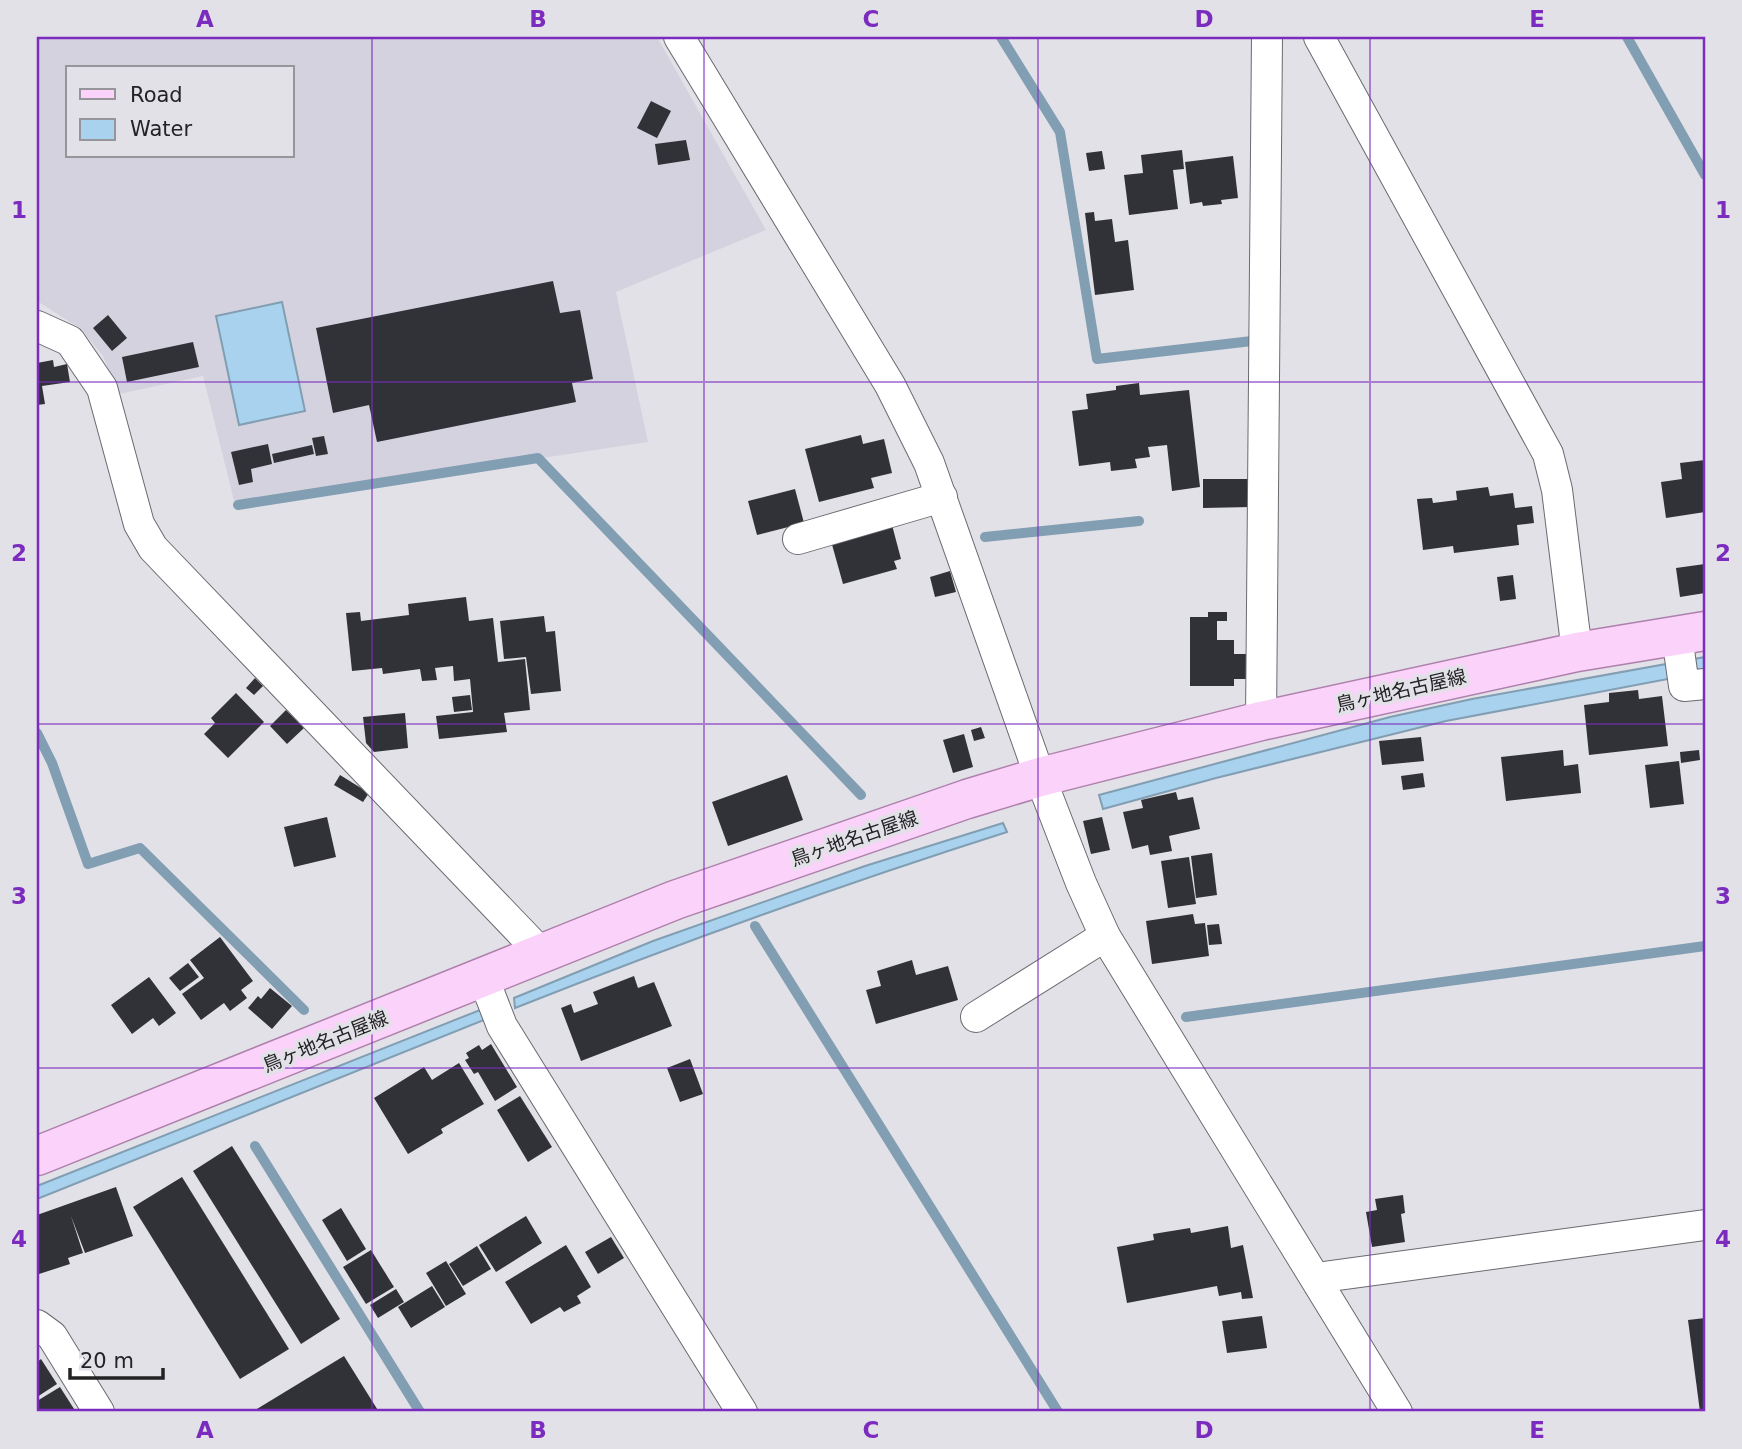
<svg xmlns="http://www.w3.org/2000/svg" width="1742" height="1449" viewBox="0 0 1742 1449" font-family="'DejaVu Sans','Noto Sans JP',sans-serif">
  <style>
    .built { fill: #d5d2df; fill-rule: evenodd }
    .water { fill: #a9d2ee; stroke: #819eb2; stroke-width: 2 }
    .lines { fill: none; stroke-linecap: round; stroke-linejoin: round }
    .stream { stroke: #819eb2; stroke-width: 10 }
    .building { fill: #303237 }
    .minor-casing { stroke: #6b6a70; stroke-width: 32 }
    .major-casing { stroke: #ae81ac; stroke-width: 41 }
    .minor { stroke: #fff; stroke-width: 30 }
    .major { stroke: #fbd2f9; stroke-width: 38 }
    .grid { fill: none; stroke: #7b2cbf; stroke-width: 2; stroke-opacity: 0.55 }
    .labels { text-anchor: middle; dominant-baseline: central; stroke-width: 7; stroke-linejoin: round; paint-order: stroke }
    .street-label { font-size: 19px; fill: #232325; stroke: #e3e1e8 }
    .neatline { fill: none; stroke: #7b2cbf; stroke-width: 2.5 }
    .grid-label { font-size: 23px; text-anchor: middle; font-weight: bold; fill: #7b2cbf }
  </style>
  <rect width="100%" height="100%" fill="#e3e1e8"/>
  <!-- built -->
  <path class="built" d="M37 37H657L766 230 616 292 648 442 235 505 203 376 119 394 103 356 81 329 37 301ZM68 68H292V156H68Z"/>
  <!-- water -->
  <g class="water">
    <path d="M282 302 305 411 239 425 216 316Z"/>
    <path d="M1705 657V672L1446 721 1216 778 1103 809 1099 795 1390 717 1472 699Z"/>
    <path d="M1003 823 1007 832C840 885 677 944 515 1008L514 998 653 941 865 866Z"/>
    <path d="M480 1010 484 1020 37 1199V1186Z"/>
  </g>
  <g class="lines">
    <!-- stream -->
    <g class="stream">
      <path d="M1001 37 1060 132 1097 359 1252 341"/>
      <path d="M1627 37 1705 175"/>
      <path d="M238 505 538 458 861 795"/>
      <path d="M985 537 1139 521"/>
      <path d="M37 733 52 763 88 864 140 848 304 1010"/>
      <path d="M755 926 1058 1412"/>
      <path d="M1186 1017 1705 946"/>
      <path d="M255 1146 420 1412"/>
    </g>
  </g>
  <!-- building -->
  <g class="building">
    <path d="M651 101 671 111 657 138 637 128Z"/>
    <path d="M686 140 690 160 658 165 655 144Z"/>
    <path d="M1182 150 1184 169 1173 170 1178 209 1129 215 1124 175 1143 173 1141 155Z"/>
    <path d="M1102 151 1105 169 1089 171 1086 153Z"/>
    <path d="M1233 156 1238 198 1221 200 1222 204 1203 206 1202 202 1190 204 1185 162Z"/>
    <path d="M1094 212 1095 221 1112 219 1115 242 1128 240 1134 290 1095 295 1085 213Z"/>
    <path d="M553 281 560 313 580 310 593 379 572 383 576 402 377 442 369 405 333 413 316 328Z"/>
    <path d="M108 315 127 338 112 351 93 328Z"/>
    <path d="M193 342 199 367 127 382 122 357Z"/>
    <path d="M53 360 54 367 67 364 70 382 42 386 45 404 37 405V363Z"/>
    <path d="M1139 383 1140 395 1189 390 1200 487 1172 491 1167 445 1148 447 1150 457 1135 459 1137 468 1111 471 1110 462 1079 466 1072 411 1088 409 1086 394 1116 390V386Z"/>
    <path d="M861 435 863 444 884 439 892 473 871 478 874 488 819 502 805 449Z"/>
    <path d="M324 436 328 454 316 456 312 438Z"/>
    <path d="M268 444 272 464 251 469 253 482 239 485 231 452Z"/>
    <path d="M312 445 314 454 274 463 272 454Z"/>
    <path d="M1705 460V512L1666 518 1661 482 1682 479 1680 463Z"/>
    <path d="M1203 479H1251V507L1203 508Z"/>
    <path d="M1488 487 1490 496 1513 493 1515 508 1532 506 1534 523 1517 525 1519 545 1454 553 1453 546 1423 550 1417 499 1432 498 1433 503 1457 500 1456 491Z"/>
    <path d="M795 489 804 523 757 535 748 501Z"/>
    <path d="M892 525 901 559 894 561 897 569 843 584 831 541Z"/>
    <path d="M1705 564V593L1680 597 1676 568Z"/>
    <path d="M950 571 956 592 935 597 930 577Z"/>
    <path d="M1513 575 1516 599 1500 601 1497 577Z"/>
    <path d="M466 597 469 621 493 618 498 662 525 659 530 710 504 713 507 732 439 739 436 716 473 712 470 679 454 681 453 666 435 668 437 680 422 681 420 669 383 674 382 668 352 671 346 613 360 612 361 621 409 615 408 604Z"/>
    <path d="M1208 612H1227V621H1217V640H1234V654H1247V679H1234V686H1190V617H1208Z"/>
    <path d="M544 616 546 632 555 631 561 691 531 694 526 657 504 659 500 621Z"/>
    <path d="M255 678 263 686 254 695 246 688Z"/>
    <path d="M1638 690 1639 699 1662 696 1668 746 1589 755 1584 705 1609 702V693Z"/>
    <path d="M236 693 264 722 228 758 204 734 215 723 211 718Z"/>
    <path d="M470 695 472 710 454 712 452 697Z"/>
    <path d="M286 710 304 728 287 744 270 726Z"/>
    <path d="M405 713 408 748 374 752 366 743 363 717Z"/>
    <path d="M981 727 985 738 974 741 971 730Z"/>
    <path d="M964 734 973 767 953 773 943 740Z"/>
    <path d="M1421 737 1424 761 1382 765 1379 741Z"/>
    <path d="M1563 750 1564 766 1578 764 1581 793 1506 801 1501 757Z"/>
    <path d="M1699 750 1700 760 1681 763 1680 752Z"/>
    <path d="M1679 761 1684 804 1650 808 1645 765Z"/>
    <path d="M1423 773 1425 787 1403 790 1401 776Z"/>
    <path d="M340 775 369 793 363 802 334 785Z"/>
    <path d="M787 775 803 820 728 846 712 802Z"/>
    <path d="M1176 792 1178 800 1193 797 1200 829 1169 836 1172 851 1150 855 1148 845 1132 849 1123 812 1143 808 1141 800Z"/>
    <path d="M327 817 336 857 294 867 284 827Z"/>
    <path d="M1102 817 1110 850 1091 854 1083 821Z"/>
    <path d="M1212 853 1217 895 1196 898 1191 856Z"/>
    <path d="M1189 857 1196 904 1168 908 1161 861Z"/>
    <path d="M1193 914 1195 924 1205 923 1209 956 1152 964 1146 921Z"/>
    <path d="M1219 924 1222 944 1209 945 1207 925Z"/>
    <path d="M220 937 253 981 241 990 247 998 230 1011 224 1003 201 1020 182 994 204 978 190 960Z"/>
    <path d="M912 960 916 975 948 966 958 1000 876 1024 866 990 881 986 877 971Z"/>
    <path d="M188 963 199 977 180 991 169 978Z"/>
    <path d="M634 976 638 988 654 982 672 1026 581 1061 561 1008 571 1004 574 1013 598 1004 593 992Z"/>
    <path d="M149 977 176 1013 159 1026 153 1018 132 1034 111 1005Z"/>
    <path d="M270 988 292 1006 272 1029 248 1008 258 996 261 999Z"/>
    <path d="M491 1044 517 1087 495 1101 478 1072 474 1074 465 1060 469 1058 466 1053 479 1045 482 1050Z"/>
    <path d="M690 1059 703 1094 680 1102 667 1068Z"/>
    <path d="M459 1063 484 1104 441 1129 443 1133 408 1154 374 1098 424 1067 432 1080Z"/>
    <path d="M520 1096 552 1147 528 1162 497 1110Z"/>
    <path d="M232 1146 340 1319 301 1344 193 1171Z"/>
    <path d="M182 1177 289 1349 240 1379 133 1207Z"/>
    <path d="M116 1187 133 1236 85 1253 71 1216 83 1253 68 1258 70 1264 39 1274 37 1269V1215Z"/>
    <path d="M1403 1195 1405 1213 1401 1214 1405 1242 1372 1247 1366 1212 1377 1210 1375 1199Z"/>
    <path d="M341 1208 366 1249 347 1261 322 1220Z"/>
    <path d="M526 1216 542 1243 496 1272 479 1245Z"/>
    <path d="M1228 1226 1231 1248 1243 1245 1253 1298 1242 1299 1241 1292 1219 1296 1217 1286 1127 1303 1117 1247 1154 1240 1153 1234 1190 1228 1191 1233Z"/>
    <path d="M611 1237 624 1258 598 1274 585 1252Z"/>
    <path d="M566 1245 591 1287 577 1296 581 1303 564 1312 560 1307 531 1324 505 1282Z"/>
    <path d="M477 1246 491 1269 463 1286 449 1264Z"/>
    <path d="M371 1250 394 1287 366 1304 343 1267Z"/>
    <path d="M446 1261 466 1294 446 1306 426 1273Z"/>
    <path d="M432 1286 445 1307 411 1328 398 1307Z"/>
    <path d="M396 1289 404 1302 378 1318 370 1305Z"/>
    <path d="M1262 1316 1267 1348 1227 1353 1222 1321Z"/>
    <path d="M1705 1318V1412H1700L1688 1320Z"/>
    <path d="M344 1356 379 1412H252Z"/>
    <path d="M41 1359 57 1384 37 1397V1362Z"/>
    <path d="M60 1387 76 1412H37V1401Z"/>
  </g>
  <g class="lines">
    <defs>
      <g id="minor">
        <path d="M679 37 890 385 929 463 1040 777 1081 883 1105 936 1397 1412"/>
        <path d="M1319 37 1548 454 1557 490 1577 652"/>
        <path d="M37 326 70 341 102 388 139 524 153 548 542 954"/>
        <path d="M798 539 942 497"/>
        <path d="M1677 636 1684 686 1705 684"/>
        <path d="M1261 721 1267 37"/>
        <path d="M483 977 502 1026 742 1412"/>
        <path d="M976 1017 1105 936"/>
        <path d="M1316 1278 1705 1225"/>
        <path d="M37 1325 52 1336 99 1412"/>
      </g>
      <path id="major" d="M37 1156 675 900 967 799 1040 777 1261 721 1577 652 1705 631"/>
    </defs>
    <!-- minor casing -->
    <use href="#minor" class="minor-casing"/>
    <!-- major casing -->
    <use href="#major" class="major-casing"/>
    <!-- minor -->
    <use href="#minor" class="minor"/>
    <!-- major -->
    <use href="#major" class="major"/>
  </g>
  <!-- grid -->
  <path class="grid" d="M372 37V1412M704 37V1412M1038 37V1412M1370 37V1412M37 382H1705M37 724H1705M37 1068H1705"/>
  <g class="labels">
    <!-- street labels -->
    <g class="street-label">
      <text transform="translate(1401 690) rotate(-13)">鳥ヶ地名古屋線</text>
      <text transform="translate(854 838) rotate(-19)">鳥ヶ地名古屋線</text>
      <text transform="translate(325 1041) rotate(-22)">鳥ヶ地名古屋線</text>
    </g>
  </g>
  <!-- border -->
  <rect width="1742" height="1449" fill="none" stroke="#e3e1e8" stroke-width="77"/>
  <!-- legend -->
  <rect x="66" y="66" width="228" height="91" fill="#e3e1e8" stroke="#96959a" stroke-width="2"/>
  <rect x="80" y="89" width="35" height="10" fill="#fbd2f9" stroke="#96959a" stroke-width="2"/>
  <text x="130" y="102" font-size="21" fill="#232325">Road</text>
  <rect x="80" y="119" width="35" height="21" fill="#a9d2ee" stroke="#96959a" stroke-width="2"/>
  <text x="130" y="136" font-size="21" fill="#232325">Water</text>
  <!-- scale -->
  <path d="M70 1368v10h93v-10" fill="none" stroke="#232325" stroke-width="3.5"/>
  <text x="80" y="1368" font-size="21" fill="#232325" stroke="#e3e1e8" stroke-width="5" paint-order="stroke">20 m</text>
  <rect x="38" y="38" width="1666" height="1372" class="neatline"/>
  <g class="grid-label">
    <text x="205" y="27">A</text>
    <text x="538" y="27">B</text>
    <text x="871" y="27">C</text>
    <text x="1204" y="27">D</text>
    <text x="1537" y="27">E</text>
    <text x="19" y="218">1</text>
    <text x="1723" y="218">1</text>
    <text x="19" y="561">2</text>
    <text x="1723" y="561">2</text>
    <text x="19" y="904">3</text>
    <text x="1723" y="904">3</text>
    <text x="19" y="1247">4</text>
    <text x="1723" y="1247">4</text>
    <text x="205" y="1438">A</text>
    <text x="538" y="1438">B</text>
    <text x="871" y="1438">C</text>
    <text x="1204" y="1438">D</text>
    <text x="1537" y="1438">E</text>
  </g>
</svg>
